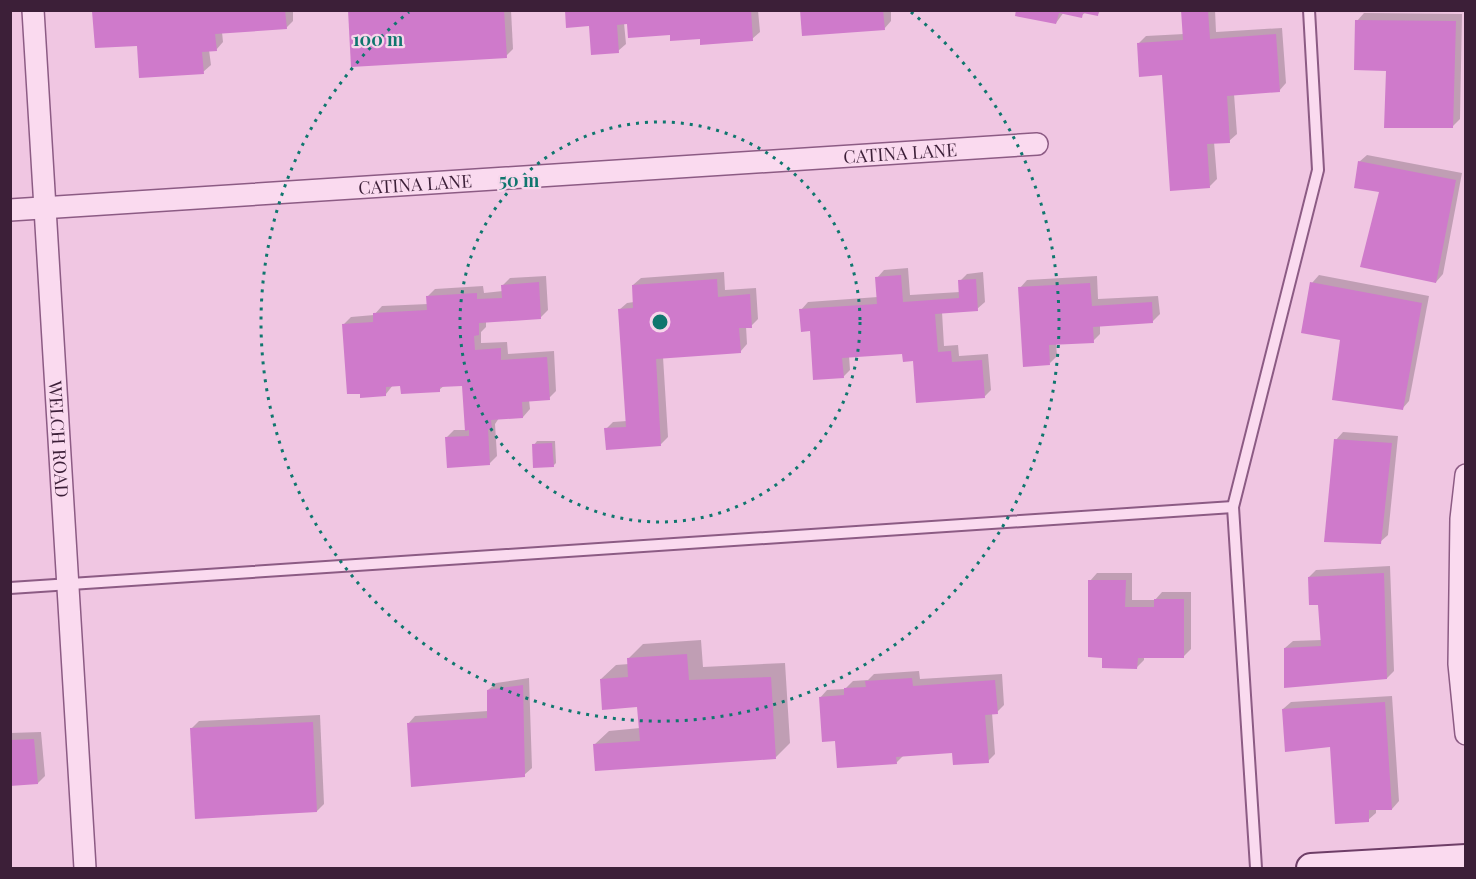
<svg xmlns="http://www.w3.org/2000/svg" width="1476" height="879" viewBox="0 0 1476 879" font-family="'Playfair Display',serif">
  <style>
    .shadow { fill: #0003 }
    .building { fill: #cf7acb }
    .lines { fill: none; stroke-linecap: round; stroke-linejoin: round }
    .lane-casing { stroke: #8c5b84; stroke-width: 14 }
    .street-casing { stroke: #8c5b84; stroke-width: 24 }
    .secondary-casing { stroke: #6e3e67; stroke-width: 32 }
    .lane { stroke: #fadaef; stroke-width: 10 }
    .street { stroke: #fadaef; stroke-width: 21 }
    .secondary { stroke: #fadaef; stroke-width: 28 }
    .ring { fill: none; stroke: #0f766e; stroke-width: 3; stroke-dasharray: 3 6 }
    .labels { text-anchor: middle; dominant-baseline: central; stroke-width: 4.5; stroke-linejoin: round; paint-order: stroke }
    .street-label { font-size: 18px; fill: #3c1f38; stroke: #f7d6eb }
    .centre { fill: #0f766e; stroke: #f7d6eb; stroke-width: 3 }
    .ring-label { font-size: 18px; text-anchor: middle; font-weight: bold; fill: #0f766e; stroke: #f7d6eb; stroke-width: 4.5; stroke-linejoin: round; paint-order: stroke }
  </style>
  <rect width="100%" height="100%" fill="#f0c6e2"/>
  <!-- shadow -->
  <g class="shadow">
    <path d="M95 10H293V21L286 28 222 32 223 42 216 50H209L211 65 203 72 138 44 94 12Z"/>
    <path d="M349 10H511L513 49 506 56Z"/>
    <path d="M566 10H758L760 32 752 39 701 37 624 23 626 44 618 51 590 24Z"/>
    <path d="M801 10H891V21L884 29Z"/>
    <path d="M1018 10H1101L1098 14 1086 12 1081 16 1064 12 1056 23Z"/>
    <path d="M1182 10H1215L1216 32 1282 28 1286 83 1279 91 1234 94 1237 134 1229 141 1214 142 1217 179 1209 187 1163 74 1138 44 1146 36 1184 34Z"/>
    <path d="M1364 13 1462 14 1460 119 1453 126 1388 69 1357 21Z"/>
    <path d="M1367 155 1462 173 1443 274 1436 282 1381 191 1359 162Z"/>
    <path d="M908 268 910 295 960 292V281L967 274 983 272 985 302 977 309 942 312 944 346 958 345 959 356 988 354 991 390 984 397 904 352 849 356 850 370 843 377 811 330 801 310 808 302 878 297 877 278 884 270Z"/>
    <path d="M724 272 725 290 756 288 758 319 751 326H746L747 344 740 352 663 357 668 437 661 444 606 429 613 422 627 421 619 310 627 303 634 302 633 285 641 278Z"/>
    <path d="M1319 275 1429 296 1409 401 1402 409 1342 338 1312 283Z"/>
    <path d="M546 276 548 310 541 317 486 321V327L481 332V343L507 342 508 354 554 351 556 391 549 398 529 400 530 409 523 417 499 418 495 424 497 456 489 464 447 437 454 430H466L463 384 445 385 439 390 402 385H393L386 394 344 324 351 317 374 315 382 306 428 304 427 297 435 289 483 286 484 293 503 291V285L510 278Z"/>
    <path d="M1097 276 1098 299 1158 296 1160 314 1152 322 1100 325V334L1093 341 1056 343 1057 356 1050 363 1020 288 1027 280Z"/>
    <path d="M1343 432 1398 436 1388 535 1380 542 1336 440Z"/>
    <path d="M537 441H555L556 463 553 466 534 445Z"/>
    <path d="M1390 566 1394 671 1387 678 1285 648 1293 641 1322 640 1319 604 1309 577 1316 570Z"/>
    <path d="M1097 573H1132V600H1155L1162 592H1191V649L1183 657 1144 656V660L1137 667 1090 581Z"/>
    <path d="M701 640 703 667 785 663 790 743 776 757 594 745 609 731 640 728 639 705 601 679 616 665 629 664V658L643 644Z"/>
    <path d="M919 671 920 679 1002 674 1004 705 997 712 992 713 995 754 988 761 954 752 904 755 896 763 836 739 820 698 827 690 845 689 853 681 868 680 874 674Z"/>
    <path d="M529 678 532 768 524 775 408 724 415 716 488 711V690L496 683Z"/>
    <path d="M1392 696 1399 801 1392 809H1376V813L1368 820 1331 746 1283 709 1291 702Z"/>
    <path d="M320 715 324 804 317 811 191 729 199 721Z"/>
    <path d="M41 732 45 776 38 783 10 784V733Z"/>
  </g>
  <!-- building -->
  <g class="building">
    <path d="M107 10H285L287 29 215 34 217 51 202 52 204 74 139 78 137 46 95 48 92 11Z"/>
    <path d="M348 10H504L507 58 351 67Z"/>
    <path d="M565 10H751L753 41 700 45V39L670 41V35L628 38 627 24 617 25 619 53 591 55 589 26 566 28Z"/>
    <path d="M800 10H883L885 30 802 36Z"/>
    <path d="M1016 10H1099L1098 16 1083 13 1082 18 1059 13 1056 24 1015 16Z"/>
    <path d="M1181 10H1208L1210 39 1276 34 1280 92 1227 96 1230 143 1207 144 1210 188 1170 191 1162 75 1139 77 1137 43 1183 40Z"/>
    <path d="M1355 20 1456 21 1453 128H1384L1386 71 1354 70Z"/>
    <path d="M1358 161 1456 180 1436 283 1360 267 1379 192 1354 188Z"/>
    <path d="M901 275 903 302 959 298 958 280 976 279 978 311 935 314 938 352 951 351 952 362 982 360 985 398 916 403 913 361 903 362 902 354 842 358 844 378 813 380 810 331 801 332 799 309 877 304 875 277Z"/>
    <path d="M717 279 718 297 750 294 752 328H739L741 353 656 359 661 446 606 450 604 428 626 427 618 309 633 308 632 285Z"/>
    <path d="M539 282 541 319 479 323V335L474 336 475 350 501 348V360L547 357 550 400 522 402 523 418 491 420 492 429H488L490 465 447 468 445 437 469 436V430L465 431 462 386 440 387V392L401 394 400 386 386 387V396L360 398V394H347L342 324 373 322V313L427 310 426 296 477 293V299L502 298 501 285Z"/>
    <path d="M1310 282 1422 303 1403 410 1332 400 1340 340 1301 333Z"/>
    <path d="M1090 283 1092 306 1152 302 1153 323 1093 327 1094 343 1049 345 1050 365 1023 367 1018 287Z"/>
    <path d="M1334 439 1392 443 1381 544 1324 542Z"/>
    <path d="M552 443 554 467 533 468 532 444Z"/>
    <path d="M1384 573 1387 679 1284 688V648L1321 646 1318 605H1309L1308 577Z"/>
    <path d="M1088 580H1126L1125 607H1154V599H1184V658H1138L1137 669 1102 668V658L1088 657Z"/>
    <path d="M687 654 689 680 771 677 776 759 595 771 593 744 640 741 637 707 602 710 600 679 628 677 627 658Z"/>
    <path d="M912 678 913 686 995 680 998 714 985 715 989 763 953 765 952 753 896 757 897 764 837 768 835 741 822 742 819 697 844 695V688L866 687 865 681Z"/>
    <path d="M523 685 525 777 411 787 407 723 487 718V690Z"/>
    <path d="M1385 702 1392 810H1369V822L1335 824 1330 747 1285 752 1282 709Z"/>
    <path d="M313 722 317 812 195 819 190 728Z"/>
    <path d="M34 739 38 784 10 786V740Z"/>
  </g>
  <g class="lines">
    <defs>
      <g id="lane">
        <path d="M10 588 1233 507"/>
        <path d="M1256 868 1233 507 1318 170 1309 10"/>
      </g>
      <g id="street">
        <path id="s1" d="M33 10 85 868"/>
        <path id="s2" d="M10 210 1037 144"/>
        <path d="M1466 475 1461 519 1459 664 1466 734"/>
      </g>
      <path id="secondary" d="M1311 868 1466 859"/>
    </defs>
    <!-- lane casing -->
    <use href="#lane" class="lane-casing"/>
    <!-- street casing -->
    <use href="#street" class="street-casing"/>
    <!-- secondary casing -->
    <use href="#secondary" class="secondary-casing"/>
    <!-- lane -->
    <use href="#lane" class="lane"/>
    <!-- street -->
    <use href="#street" class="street"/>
    <!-- secondary -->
    <use href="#secondary" class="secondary"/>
  </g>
  <!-- distance rings -->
  <g class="ring">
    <circle cx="660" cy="322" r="200"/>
    <path d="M911 12A399 399 0 1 1 409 12"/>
  </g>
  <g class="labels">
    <!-- street labels -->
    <g class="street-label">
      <text stroke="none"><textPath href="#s2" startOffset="892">CATINA LANE</textPath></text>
      <text stroke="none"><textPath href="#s2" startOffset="406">CATINA LANE</textPath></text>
      <text stroke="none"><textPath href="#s1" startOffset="430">WELCH ROAD</textPath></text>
    </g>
  </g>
  <circle cx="660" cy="322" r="9" class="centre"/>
  <g class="ring-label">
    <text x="378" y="46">100 m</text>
    <text x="519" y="187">50 m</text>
  </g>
  <!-- border -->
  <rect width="1476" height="879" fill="none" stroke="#3c1f38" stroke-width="24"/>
</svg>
